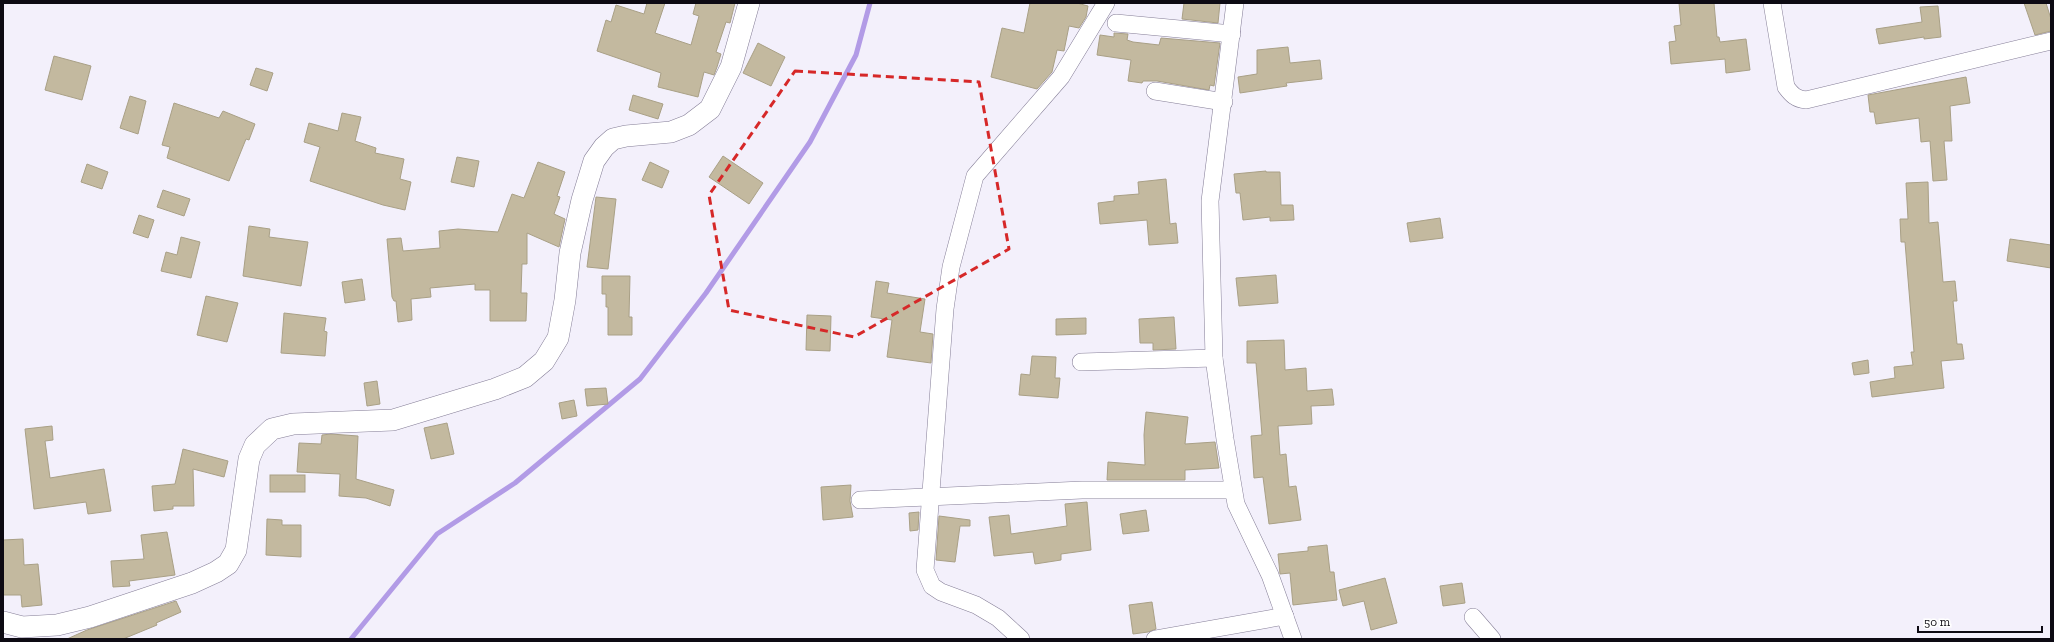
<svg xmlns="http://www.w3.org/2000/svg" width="2054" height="642" viewBox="0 0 2054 642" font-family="'Zilla Slab',serif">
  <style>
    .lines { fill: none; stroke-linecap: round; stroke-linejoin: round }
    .stream { stroke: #b29be6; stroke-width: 5 }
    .building { fill: #c3b99f; stroke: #a9a086 }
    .minor-casing { stroke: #857e97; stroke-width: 18 }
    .tertiary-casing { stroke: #857e97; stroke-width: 22 }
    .minor { stroke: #fff; stroke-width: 17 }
    .tertiary { stroke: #fff; stroke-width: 21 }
    .marked { fill: none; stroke: #d62828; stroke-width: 3; stroke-dasharray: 8 5; stroke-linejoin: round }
  </style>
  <rect width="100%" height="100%" fill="#f3f0fb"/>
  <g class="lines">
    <!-- stream -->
    <path class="stream" d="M351 639 437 534 515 483 640 379 706 293 810 142 856 55 870 3"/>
  </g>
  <!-- building -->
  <g class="building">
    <path d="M647 3H665L655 33 691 45 699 16 693 14 696 3H735L730 23 726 22 716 52 721 54 717 67 714 75 704 72 698 97 658 87 661 73 597 51 606 20 611 22 616 5 644 14Z"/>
    <path d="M1030 3H1077L1088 6 1086 17 1079 28 1069 26 1064 51 1057 50 1052 72 1037 89 991 77 1002 28 1024 33Z"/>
    <path d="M1184 3H1220L1218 23 1182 19Z"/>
    <path d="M1679 3H1714L1717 37H1719L1720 42 1746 39 1750 70 1726 73 1725 59 1671 64 1669 42 1676 41 1674 26 1681 25Z"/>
    <path d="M2024 3H2046L2051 19V31L2035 35Z"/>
    <path d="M1938 6 1941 37 1924 39V37L1879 44 1876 29 1922 22 1920 7Z"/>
    <path d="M1114 33 1128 34 1127 40 1133 42 1159 45 1161 38 1220 43 1214 86 1210 85 1209 90 1157 81H1143L1142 83 1128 81 1131 60 1097 55 1100 35 1114 37Z"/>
    <path d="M758 43 785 57 771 86 743 73Z"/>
    <path d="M1288 47 1290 63 1320 60 1322 79 1286 83 1287 86 1240 93 1238 77 1257 74V50Z"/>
    <path d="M54 56 91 66 82 100 45 90Z"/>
    <path d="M256 68 273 73 267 91 250 85Z"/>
    <path d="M1966 77 1970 103 1950 106 1952 141H1944L1947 180 1933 181 1930 141 1921 142 1919 118 1876 124 1874 112H1870L1868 95Z"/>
    <path d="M633 95 663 104 658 119 629 110Z"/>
    <path d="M130 96 146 101 138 134 120 128Z"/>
    <path d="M174 103 219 118 223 111 255 124 249 140 246 139 229 181 167 158 170 147 162 145Z"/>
    <path d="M342 113 361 117 355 141 376 148 375 153 404 159 400 179 411 182 405 210 383 205 310 181 320 147 304 142 309 123 338 131Z"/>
    <path d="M723 156 763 183 749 204 709 177Z"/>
    <path d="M457 157 479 161 474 187 451 182Z"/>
    <path d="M538 162 565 172 557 196 560 197 554 214 565 219 559 247 527 233V264H522L521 293H527L526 321H490V290H475V284L430 288 431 297 411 299 412 320 398 322 396 301H394L392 297 387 239 401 238 403 251 440 248 439 231 458 229 498 232 512 194 524 198Z"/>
    <path d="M650 162 669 171 662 188 642 180Z"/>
    <path d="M87 164 108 172 102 189 81 182Z"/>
    <path d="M1266 171V172H1280L1281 205H1293L1294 220 1270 221V217L1243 220 1240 193H1236L1234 174Z"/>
    <path d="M1166 179 1170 224 1176 223 1178 243 1149 245 1147 220 1100 224 1098 203 1114 201V196L1139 194 1138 182Z"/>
    <path d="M1928 182 1929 223 1938 222 1943 282 1955 281 1957 301H1953L1957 344H1962L1964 359 1941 361 1944 388 1872 397 1870 382 1895 378 1894 367 1913 365 1911 352H1914L1905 242H1901L1900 219H1908L1906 183Z"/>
    <path d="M163 190 190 199 184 216 157 207Z"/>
    <path d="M596 197 616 199 608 269 587 267Z"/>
    <path d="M139 215 154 220 148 238 133 233Z"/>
    <path d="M1440 218 1443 238 1410 242 1407 223Z"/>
    <path d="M249 226 270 229 269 237 308 242 301 286 243 276Z"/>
    <path d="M181 237 200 242 191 278 161 271 166 252 177 255Z"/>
    <path d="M2010 239 2051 245V268L2007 261Z"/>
    <path d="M1276 275 1278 303 1239 306 1236 278Z"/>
    <path d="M602 276H630L629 317H632V335H608V307H606V294H602Z"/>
    <path d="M362 279 365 300 345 303 342 282Z"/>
    <path d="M876 281 889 283 887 293 925 299 920 332 933 334 931 363 887 357 892 320 871 317Z"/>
    <path d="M206 296 238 303 227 342 197 335Z"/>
    <path d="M284 313 326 318 324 331 327 332 325 356 281 353Z"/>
    <path d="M807 315 831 316 830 351 806 350Z"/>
    <path d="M1174 317 1176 349 1153 350V343H1140L1139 319Z"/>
    <path d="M1086 318V334L1056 335V319Z"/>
    <path d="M1284 340 1285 370 1306 368 1307 391 1332 389 1334 405 1311 406 1312 424 1278 426 1280 455 1286 454 1289 487 1296 486 1301 520 1269 524 1263 477 1254 478 1251 436 1262 435 1256 363H1247V341Z"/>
    <path d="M1032 356 1056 357 1055 378H1060L1058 398 1019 395 1021 374 1030 375Z"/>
    <path d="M1868 360 1869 373 1854 375 1852 363Z"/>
    <path d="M377 381 380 404 367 406 364 383Z"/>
    <path d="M606 388 608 404 587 406 585 389Z"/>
    <path d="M574 400 577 416 562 419 559 403Z"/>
    <path d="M1146 412 1188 417 1185 444 1215 442 1219 468 1185 470V480H1107L1108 462 1145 465 1144 435Z"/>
    <path d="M447 423 454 454 431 459 424 428Z"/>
    <path d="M52 426 53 440 45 441 50 478 104 469 111 511 88 514 86 502 34 509 25 429Z"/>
    <path d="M331 434 358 436 356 479 394 490 390 506 366 498 339 496 340 474 297 472 299 443 321 444 322 435Z"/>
    <path d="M183 449 228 461 224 477 193 469 194 506H173V509L154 511 152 486 175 484Z"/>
    <rect x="270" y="475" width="35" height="17"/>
    <path d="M851 485 850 501 853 517 823 520 821 487Z"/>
    <path d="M1087 502 1091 550 1061 554V560L1035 564 1033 552 994 556 989 517 1009 515 1011 534 1067 526 1065 504Z"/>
    <path d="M1146 510 1149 531 1123 534 1120 514Z"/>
    <path d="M919 512 918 530 910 531 909 513Z"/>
    <path d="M939 516 970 520V526H960L955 562 936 560Z"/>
    <path d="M267 519 282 520V525H301V557L266 555Z"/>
    <path d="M167 532 175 575 129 581 130 586 113 587 111 561 144 559 141 535Z"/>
    <path d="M23 539 24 565 38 564 42 605 22 607 21 595H3V540Z"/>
    <path d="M1327 545 1330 572H1334L1337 600 1293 605 1290 573 1280 574 1278 554 1308 551V547Z"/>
    <path d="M1385 578 1397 623 1371 630 1364 601 1343 606 1339 590Z"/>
    <path d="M1462 583 1465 603 1443 606 1440 586Z"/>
    <path d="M176 601 181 612 156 623 157 625 123 639H67L87 630Z"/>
    <path d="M1152 602 1156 629 1148 632 1133 634 1129 605Z"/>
  </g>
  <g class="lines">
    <defs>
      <g id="minor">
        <path d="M1235 3 1210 201 1214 358 1225 439 1236 504 1270 575 1293 639"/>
        <path d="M1772 3 1786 87C1792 95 1796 99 1806 100L2051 41"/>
        <path d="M1116 23 1232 34"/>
        <path d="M1155 91 1224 102"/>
        <path d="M1081 362 1214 358"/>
        <path d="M860 500 1082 490H1233"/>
        <path d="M1473 617 1492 639"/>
        <path d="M1021 639 998 618 976 605 941 592 932 586 925 570 945 309 951 267 975 176 1061 77 1106 3"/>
        <path d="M1155 639 1285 616"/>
      </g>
      <path id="tertiary" d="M3 622 22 627 57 625 90 617 192 583 216 572 228 564 236 550 249 459 255 445 272 429 293 424 393 420 495 389 525 377 544 361 558 338 565 300 570 253 582 200 594 161 604 147 613 139 626 136 671 132 689 125 710 109 731 67 749 3"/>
    </defs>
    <!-- minor casing -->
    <use href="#minor" class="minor-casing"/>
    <!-- tertiary casing -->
    <use href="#tertiary" class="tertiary-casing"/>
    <!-- minor -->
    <use href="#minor" class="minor"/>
    <!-- tertiary -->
    <use href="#tertiary" class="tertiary"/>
  </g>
  <!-- marked area -->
  <path class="marked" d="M795 71 979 82 1009 249 854 337 729 310 709 195Z"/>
  <!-- border -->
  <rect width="2054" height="642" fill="none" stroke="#0d0a13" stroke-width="8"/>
  <!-- scale -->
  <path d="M1918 626v6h124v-6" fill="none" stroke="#0d0a13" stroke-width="2"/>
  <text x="1924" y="626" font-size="12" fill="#0d0a13" stroke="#ffffff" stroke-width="3" paint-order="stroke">50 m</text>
</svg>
